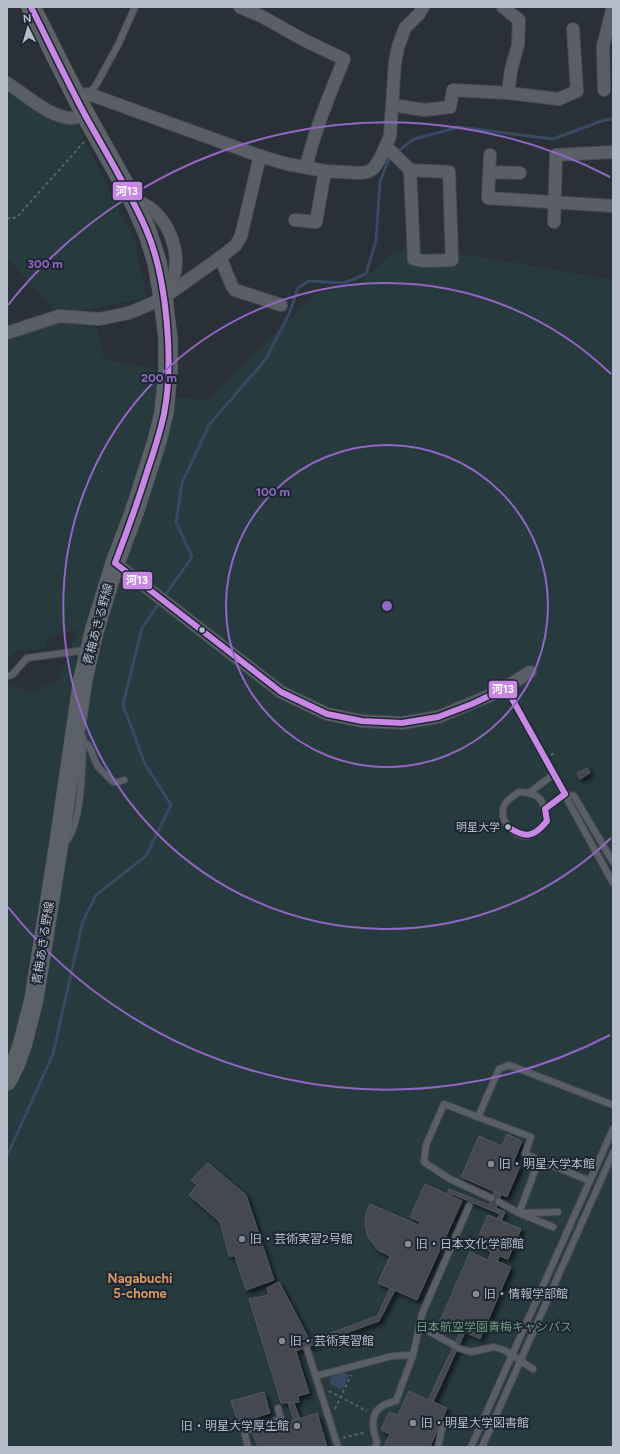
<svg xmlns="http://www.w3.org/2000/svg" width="620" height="1454" viewBox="0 0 620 1454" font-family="Figtree,'Noto Sans JP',sans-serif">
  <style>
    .green { fill: #273a3e }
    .water { fill: #384963 }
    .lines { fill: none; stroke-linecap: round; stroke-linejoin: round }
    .stream { stroke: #384963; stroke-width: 3 }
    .building { fill: #444950; stroke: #52575f; filter: url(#shadow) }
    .lane-casing { stroke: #484c53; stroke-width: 8 }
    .street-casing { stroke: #484c53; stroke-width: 14 }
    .primary-casing { stroke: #484c55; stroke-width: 20 }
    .path { stroke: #5d636a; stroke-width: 2; stroke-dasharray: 3 3; stroke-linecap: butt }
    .lane { stroke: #5a5e66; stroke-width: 6 }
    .street { stroke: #5a5e66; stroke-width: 12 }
    .primary { stroke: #5c6168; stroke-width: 19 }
    .bus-1-casing { stroke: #1d2633; stroke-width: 9 }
    .bus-1 { stroke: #c787e3; stroke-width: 6 }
    .ring { fill: none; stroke: #9266c3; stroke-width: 2 }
    .bus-dot { fill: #b4bcc9; stroke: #1d2633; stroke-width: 1.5 }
    .poi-dot { fill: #848b96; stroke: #1d2633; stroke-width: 1.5 }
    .labels { text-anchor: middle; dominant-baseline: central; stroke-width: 4; stroke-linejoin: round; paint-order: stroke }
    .bus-label { font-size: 11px; fill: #b4bcc9; stroke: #1d2633; text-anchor: end }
    .street-label { font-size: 12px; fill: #b4bcc9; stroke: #1d2633 }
    .poi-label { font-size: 12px; fill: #b4bcc9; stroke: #1d2633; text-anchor: start }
    .park-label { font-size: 12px; fill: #6b9a76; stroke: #1d2633 }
    .neighbourhood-label { font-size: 13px; font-weight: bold; fill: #d59563; stroke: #1d2633 }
    .centre { fill: #9266c3; stroke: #1d2633; stroke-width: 2 }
    .ring-label { font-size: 12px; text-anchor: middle; font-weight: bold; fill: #9266c3; stroke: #1d2633; stroke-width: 4; stroke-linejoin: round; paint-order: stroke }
    .line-badge { stroke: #1d2633; stroke-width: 1.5 }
    .badge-label { font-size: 11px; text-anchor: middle; font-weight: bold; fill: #fff }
  </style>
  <defs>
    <filter id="shadow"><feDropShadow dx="3.5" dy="3.5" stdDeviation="2" flood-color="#0009"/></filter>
  </defs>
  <rect width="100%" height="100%" fill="#2a3038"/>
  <!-- green -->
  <g class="green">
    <path d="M7 93 50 116 78 126 136 245 146 298 59 315 7 258Z"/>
    <path d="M395 250 476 256 613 280V1447H7V683L30 693 58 681 78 629 49 637 44 649 18 651 7 659V338L48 315 97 330 104 359 155 369 157 394 206 401 315 294 360 283Z"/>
  </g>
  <!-- water -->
  <path class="water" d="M340 1370 349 1375 343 1388 340 1389 330 1384V1378Z"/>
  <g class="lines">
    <!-- stream -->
    <g class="stream">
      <path d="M397 152 414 139 459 127 553 139 604 120 613 119"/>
      <path d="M163 598 192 557 176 522 182 483 209 425 266 359 289 314 298 288 309 281 344 283 366 274 376 241 380 181 390 157 392 155"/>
      <path d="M7 1156 53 1054 83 921 96 895 146 856 171 805 145 764 123 705 142 628 160 602"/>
    </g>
  </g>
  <!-- building -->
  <g class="building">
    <path d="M587 768 590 773 580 779 577 773Z"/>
    <path d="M507 1134 522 1141 513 1163 520 1166 507 1197 461 1177 479 1136 502 1146Z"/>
    <path d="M208 1163 246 1195 274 1280 246 1290 235 1256H229L220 1222 189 1195 197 1185 191 1180Z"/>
    <path d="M425 1184 462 1201 417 1300 378 1283 390 1256 378 1250 368 1237 365 1224 366 1213 370 1204 419 1225 420 1222 410 1217Z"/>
    <path d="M449 1189 489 1205 494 1192 501 1195 496 1208 505 1212 501 1221 497 1219 500 1214 452 1194 451 1197 447 1195Z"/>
    <path d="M488 1215 521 1229 508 1259 500 1256 497 1261 511 1267 480 1339 440 1321 470 1252 488 1260 491 1252 475 1244Z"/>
    <path d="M279 1282 308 1337 294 1345 309 1393 298 1396 299 1402 281 1403 249 1299 269 1295 267 1288Z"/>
    <path d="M390 1288 395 1290 379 1321 296 1351 295 1346 377 1316Z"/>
    <path d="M461 1330 465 1332 433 1402 428 1400Z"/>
    <path d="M409 1391 447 1408 430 1447H384L390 1434 381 1430 389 1412 398 1415Z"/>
    <path d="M264 1392 270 1413 238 1423 231 1401Z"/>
    <path d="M288 1403H294L300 1419 294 1420Z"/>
    <path d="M317 1413 327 1447H258L253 1433Z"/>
  </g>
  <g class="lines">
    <defs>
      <g id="lane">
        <path d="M89 94 96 85 118 45 135 7"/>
        <path d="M7 676 12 675 27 658 86 650"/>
        <path d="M506 688 613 883"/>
        <path d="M83 741 89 746 98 767 113 782H118L124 780"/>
        <path d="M519 792C542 793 544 801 547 821 542 828 536 835 528 836 512 838 497 818 505 804 508 799 515 795 519 792Z"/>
        <path d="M530 792 553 775"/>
        <path d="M545 809 565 794 574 796 613 862"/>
        <path d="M64 844C83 826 82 763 83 737"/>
        <path d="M478 1117 444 1104 426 1145 424 1162 448 1178 491 1198"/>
        <path d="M590 1181 525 1154 531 1137 478 1117 499 1069 509 1065 613 1105"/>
        <path d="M499 1202 519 1213 553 1227"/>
        <path d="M519 1213 539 1160"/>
        <path d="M523 1213 558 1212"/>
        <path d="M419 1326 454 1345"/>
        <path d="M458 1348 471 1352 494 1347 504 1350 533 1369"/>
        <path d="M307 1349 338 1447"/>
        <path d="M316 1376 392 1356 413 1355"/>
        <path d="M248 1447 244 1431 281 1419 278 1408"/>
        <path d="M375 1447 377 1442C369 1420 372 1406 396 1401L413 1355 422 1314 469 1206"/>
        <path d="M438 1447 443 1425"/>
        <path d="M471 1447 613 1129"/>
        <path d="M482 1447 613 1153"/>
      </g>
      <g id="street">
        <path d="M240 7 261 16 304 40 344 59C330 94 315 129 306 167"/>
        <path d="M503 7 519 20 518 45 511 70 508 93"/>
        <path d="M7 83C25 94 51 119 73 118 77 118 81 115 85 114"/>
        <path d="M604 90 603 46 613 7"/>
        <path d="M77 96 89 94 260 156 287 164 325 171 360 173 367 172 373 169 380 159 390 136 395 62 398 47 405 28 419 14 423 7"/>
        <path d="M392 105 424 110 450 107 453 90 508 93 559 99 577 91 573 29"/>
        <path d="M386 146 410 170 414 259 424 261 452 260 449 172 410 170"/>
        <path d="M490 155 488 198 613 206"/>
        <path d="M489 172 520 173"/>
        <path d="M133 198C140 202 148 206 154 211 171 227 180 253 174 276 172 283 167 289 164 295"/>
        <path d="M295 220 316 222 325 171"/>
        <path d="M554 222 556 155 613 152"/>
        <path d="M220 257 232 286 235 290 281 305"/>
        <path d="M7 333 59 316 99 319 129 313 148 305 163 298 225 254 236 245 241 236 260 156"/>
        <path d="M115 563 281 692 327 714 362 721 402 723 438 717 498 692 530 672"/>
      </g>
      <path id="primary" d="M7 1081 15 1065 22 1046 34 999 58 849 83 679 94 632 115 563 134 513 157 441 164 413 168 370V339L163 298 157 262 147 231 132 198 85 114 31 7"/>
    </defs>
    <!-- lane casing -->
    <use href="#lane" class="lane-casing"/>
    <!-- street casing -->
    <use href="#street" class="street-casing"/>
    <!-- primary casing -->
    <use href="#primary" class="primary-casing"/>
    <!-- path -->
    <g class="path">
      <path d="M7 218 12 219 18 216 84 142"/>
      <path d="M551 755 555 752"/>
      <path d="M329 1391 367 1411"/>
      <path d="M335 1409 351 1375"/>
      <path d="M343 1438 366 1432"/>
    </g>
    <!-- lane -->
    <use href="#lane" class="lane"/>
    <!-- street -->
    <use href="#street" class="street"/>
    <!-- primary -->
    <use href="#primary" class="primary"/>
    <defs>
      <path id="bus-1" d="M31 7C49 43 66 79 85 115 106 153 129 190 146 229 167 277 174 363 164 414 160 433 154 451 148 469 138 501 127 532 115 563L281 692 327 714 362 721 402 723 438 717 472 704 506 688 565 794 545 809 547 821C534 837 526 839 508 827"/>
    </defs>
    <!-- bus-1 casing -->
    <use href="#bus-1" class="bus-1-casing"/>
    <!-- bus-1 -->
    <use href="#bus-1" class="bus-1"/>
  </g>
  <!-- distance rings -->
  <g class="ring">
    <circle cx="387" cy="606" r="161"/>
    <path d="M611 838A323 323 0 1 1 611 374"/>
    <path d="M610 1035A484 484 0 0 1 8 907M8 305A484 484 0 0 1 610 177"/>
  </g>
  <!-- markers -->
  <g class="bus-dot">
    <circle cx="202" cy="630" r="3.5"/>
    <circle cx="508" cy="827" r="3.5"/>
  </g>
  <g class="poi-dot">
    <circle cx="491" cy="1164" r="4"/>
    <circle cx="242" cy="1239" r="4"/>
    <circle cx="408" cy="1244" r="4"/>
    <circle cx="476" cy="1294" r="4"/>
    <circle cx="282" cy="1341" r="4"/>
    <circle cx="413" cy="1423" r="4"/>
    <circle cx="297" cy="1426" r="4"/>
  </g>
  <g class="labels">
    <!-- bus labels -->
    <g class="bus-label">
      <text x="500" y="827">明星大学</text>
    </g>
    <!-- street labels -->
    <g class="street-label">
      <text transform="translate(98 624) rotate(-75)">青梅あきる野線</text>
      <text transform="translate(43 943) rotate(-81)">青梅あきる野線</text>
    </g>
    <!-- poi labels -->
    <g class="poi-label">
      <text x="499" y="1164">旧・明星大学本館</text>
      <text x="250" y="1239">旧・芸術実習2号館</text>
      <text x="416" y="1244">旧・日本文化学部館</text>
      <text x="484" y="1294">旧・情報学部館</text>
      <text x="290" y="1341">旧・芸術実習館</text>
      <text x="421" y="1423">旧・明星大学図書館</text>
      <text x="289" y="1426" text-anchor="end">旧・明星大学厚生館</text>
    </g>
    <!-- park labels -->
    <g class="park-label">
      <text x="494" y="1327">日本航空学園青梅キャンパス</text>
    </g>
    <!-- neighbourhood labels -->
    <g class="neighbourhood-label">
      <text x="140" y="1278">Nagabuchi<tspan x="140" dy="15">5-chome</tspan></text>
    </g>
  </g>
  <circle cx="387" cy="606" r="6" class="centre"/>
  <g class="ring-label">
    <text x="45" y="268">300 m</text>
    <text x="159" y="382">200 m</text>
    <text x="273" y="496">100 m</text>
  </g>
  <g class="line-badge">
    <rect x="112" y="181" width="31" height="20" rx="4" fill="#c787e3"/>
    <rect x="122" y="571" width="31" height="19" rx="4" fill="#c787e3"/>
    <rect x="488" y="680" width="30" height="19" rx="4" fill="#c787e3"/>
  </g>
  <g class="badge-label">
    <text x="127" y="195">河13</text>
    <text x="137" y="584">河13</text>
    <text x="503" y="693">河13</text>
  </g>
  <!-- border -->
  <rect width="620" height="1454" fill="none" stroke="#b4bcc9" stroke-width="16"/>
  <!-- north arrow -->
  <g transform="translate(28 28) rotate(355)" stroke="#1d2633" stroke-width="3" paint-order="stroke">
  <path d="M0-3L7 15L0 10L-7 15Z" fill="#b4bcc9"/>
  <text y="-6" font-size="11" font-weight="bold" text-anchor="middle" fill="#b4bcc9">N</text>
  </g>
</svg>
